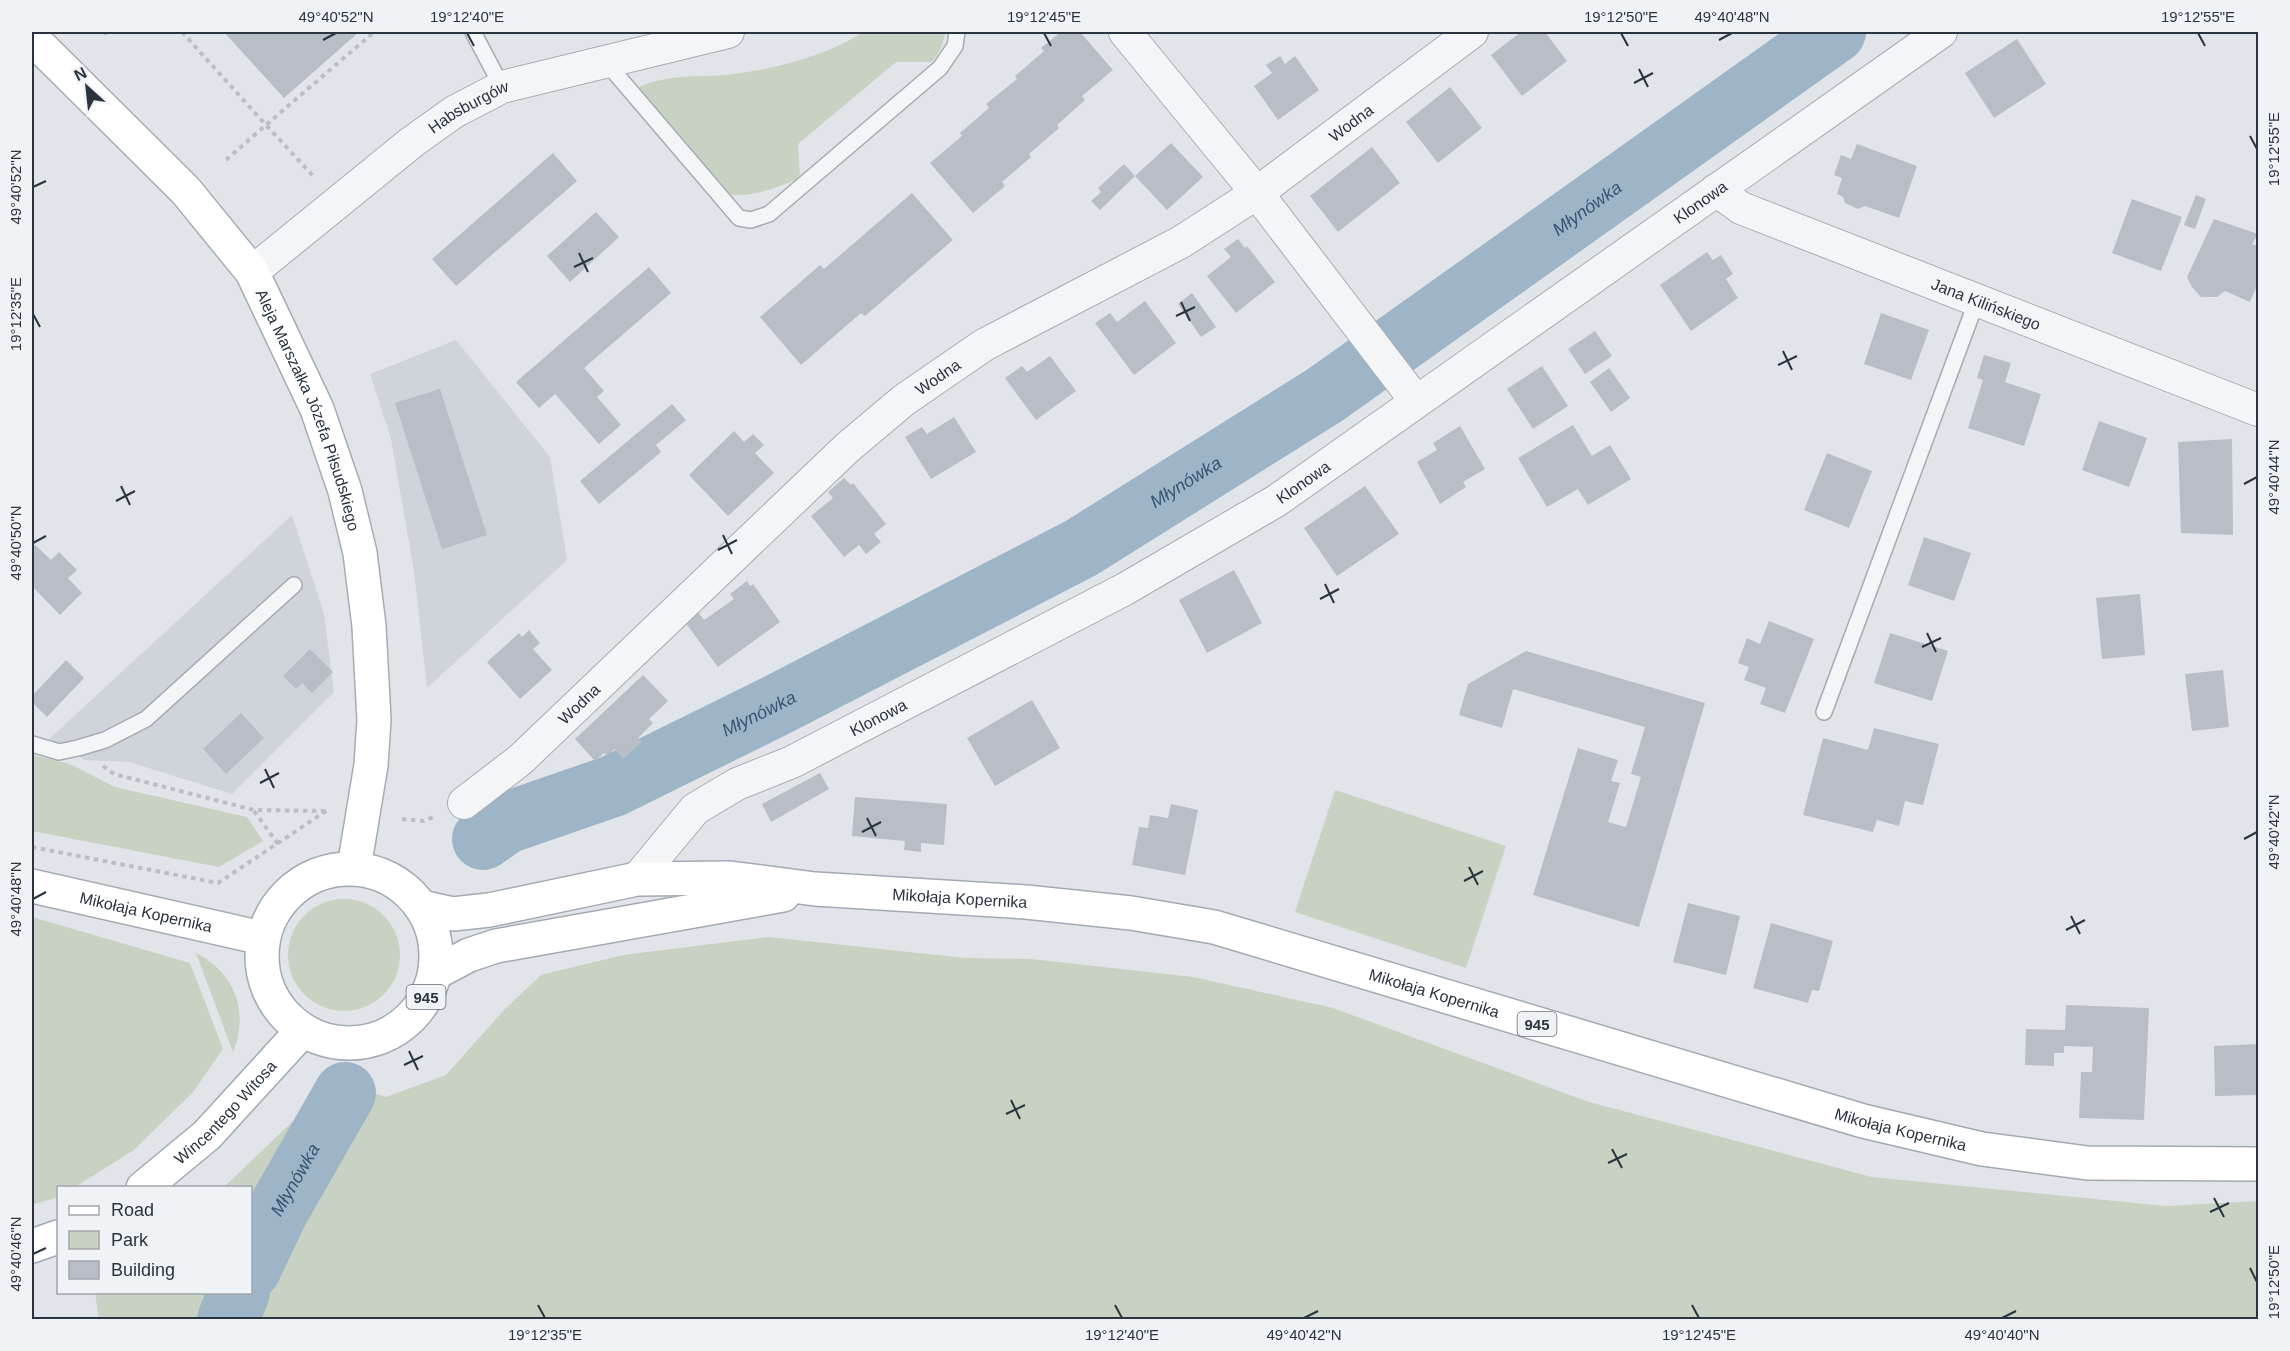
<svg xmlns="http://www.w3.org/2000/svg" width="2290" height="1351" viewBox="0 0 2290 1351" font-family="Arial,sans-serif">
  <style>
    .built { fill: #cfd4db }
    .green { fill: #c8d2c2 }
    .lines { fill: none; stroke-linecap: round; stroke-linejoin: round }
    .river { stroke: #9eb5c7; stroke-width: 62 }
    .building { fill: #b8bec5 }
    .lane-casing { stroke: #a6acb3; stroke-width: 18 }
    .street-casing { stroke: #a6acb3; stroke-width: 34 }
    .secondary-casing { stroke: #a6acb3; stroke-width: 36 }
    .primary-casing { stroke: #a1aab4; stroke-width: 36 }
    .path { stroke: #bbbfc4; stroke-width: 4; stroke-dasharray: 4.5 4.5; stroke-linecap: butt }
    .lane { stroke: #f3f5f7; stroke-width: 15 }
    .street { stroke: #f3f5f7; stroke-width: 32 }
    .secondary { stroke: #fff; stroke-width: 33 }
    .primary { stroke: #fff; stroke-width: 33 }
    .ticks { fill: none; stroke: #2a3440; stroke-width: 2 }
    .labels { text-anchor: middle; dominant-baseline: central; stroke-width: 4.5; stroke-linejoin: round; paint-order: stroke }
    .shield { fill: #f0f3f6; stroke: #656d77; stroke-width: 1.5 }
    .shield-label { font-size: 15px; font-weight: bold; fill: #2a3440 }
    .street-label { font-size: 16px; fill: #2a3440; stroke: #f0f3f6 }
    .water-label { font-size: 18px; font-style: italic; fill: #365572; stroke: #f0f3f6 }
    .neatline { fill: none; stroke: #2a3440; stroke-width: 2 }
    .ticks-label { font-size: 15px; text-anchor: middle; fill: #2a3440 }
  </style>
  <rect width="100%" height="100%" fill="#e1e5e9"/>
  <!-- built -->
  <g class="built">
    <path d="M456 340 550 457 567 560 427 688 414 571 391 439 370 374Z"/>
    <path d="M292 515 324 614 334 692 232 794 129 762 85 760 49 739Z"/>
  </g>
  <!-- green -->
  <g class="green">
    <path d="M864 32H946L940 50 932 62H896L798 144 800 178C776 188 752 198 726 194L642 95 639 87C670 73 701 78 734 74 779 68 825 56 864 32Z"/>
    <path d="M32 755 70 764 115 787 247 817 263 841 219 867 32 831Z"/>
    <path d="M1335 790 1506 846 1466 968 1295 912Z"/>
    <circle cx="344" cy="955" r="56"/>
    <path d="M32 917 190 963 223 1049 193 1092 134 1150 75 1187 58 1188V1197L32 1205Z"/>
    <path d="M769 937 965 958 1032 959 1193 977 1333 1008 1589 1102 1872 1177 2166 1206 2258 1201V1319H99L95 1293 250 1292V1188L224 1187 335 1081 386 1097 446 1075 504 1010 541 975 623 955Z"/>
    <path d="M196 953C234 972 250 1012 233 1052Z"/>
  </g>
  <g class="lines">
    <!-- river -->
    <g class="river">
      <path id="s1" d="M483 839 506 823 613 786 777 705 1081 548 1325 395 1835 32"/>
      <path id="s2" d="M250 1269 278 1210 345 1093"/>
      <path d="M228 1320 239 1292"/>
    </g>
  </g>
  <!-- building -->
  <g class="building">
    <path d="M224 32H359L284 98Z"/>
    <path d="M1061 32H1080L1113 70 1082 96 1085 100 1057 125 1059 128 1029 154 1031 157 1002 182 1005 186 973 213 930 163 962 136 960 133 989 108 986 104 1017 79 1015 76 1044 51 1041 48Z"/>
    <path d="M1521 32H1545L1567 61 1522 96 1491 55Z"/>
    <path d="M2017 39 2046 84 1994 118 1965 73Z"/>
    <path d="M1280 56 1285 64 1295 56 1319 90 1278 120 1254 86 1272 73 1266 65Z"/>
    <path d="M1450 87 1482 128 1438 163 1406 122Z"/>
    <path d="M1171 143 1203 177 1167 210 1135 176Z"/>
    <path d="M1857 144 1917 166 1899 218 1865 206 1858 209 1845 203 1843 197 1837 194 1842 178 1834 175 1841 155 1851 159Z"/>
    <path d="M1372 147 1400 183 1338 232 1310 196Z"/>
    <path d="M553 153 577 181 456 286 432 259Z"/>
    <path d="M1124 164 1135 176 1100 210 1091 201 1101 192 1098 188Z"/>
    <path d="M912 193 953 240 865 316 861 313 801 365 760 317 820 265 824 269Z"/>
    <path d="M2196 195 2206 199 2195 229 2184 225Z"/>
    <path d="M2132 199 2182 217 2161 271 2112 253Z"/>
    <path d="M596 212 619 237 570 282 547 256Z"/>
    <path d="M2214 219 2258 234 2252 244 2258 246V283L2250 302 2225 291 2217 297H2201L2192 287 2187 277Z"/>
    <path d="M1238 239 1245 248 1247 246 1275 282 1236 313 1207 276 1231 257 1224 249Z"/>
    <path d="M1707 252 1713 260 1721 255 1733 274 1726 279 1738 298 1691 331 1660 285Z"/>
    <path d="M649 267 671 293 584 368 604 391 597 397 621 425 599 444 555 394 539 408 516 382Z"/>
    <path d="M1192 293 1216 327 1201 337 1178 304Z"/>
    <path d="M1145 301 1176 343 1134 375 1095 323 1110 313 1117 322Z"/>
    <path d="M1881 313 1929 330 1911 380 1864 364Z"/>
    <path d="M1595 331 1612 356 1585 374 1568 349Z"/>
    <path d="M1984 355 2011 363 2005 382 2041 394 2024 446 1968 428 1983 380 1977 378Z"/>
    <path d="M1050 356 1076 391 1036 420 1005 378 1022 366 1027 372Z"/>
    <path d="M1542 366 1568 406 1533 429 1507 389Z"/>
    <path d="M1609 368 1630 398 1611 412 1590 382Z"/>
    <path d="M440 389 487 535 442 549 395 403Z"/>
    <path d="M672 404 686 420 656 445 661 452 599 504 580 481Z"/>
    <path d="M954 417 976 452 931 479 905 437 922 427 927 434Z"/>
    <path d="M2099 421 2147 438 2129 487 2082 470Z"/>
    <path d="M1573 425 1592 456 1610 445 1631 479 1588 505 1578 489 1547 507 1518 458Z"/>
    <path d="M1460 426 1485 469 1463 482 1466 487 1440 504 1417 462 1437 450 1433 443Z"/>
    <path d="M734 431 744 442 753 434 764 445 755 453 774 473 728 516 689 475Z"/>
    <path d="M2232 439 2233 535 2181 533 2178 442Z"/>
    <path d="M1827 453 1872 471 1849 528 1804 510Z"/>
    <path d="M844 478 851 485 853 483 886 524 874 534 881 542 866 554 859 545 844 557 811 516 833 498 828 492Z"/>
    <path d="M1365 486 1399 534 1337 576 1304 528Z"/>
    <path d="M1924 537 1971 553 1954 601 1908 585Z"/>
    <path d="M35 545 51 560 59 552 77 570 68 578 82 593 60 615 32 586V549Z"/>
    <path d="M1234 570 1262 623 1207 653 1179 600Z"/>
    <path d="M747 581 750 586 753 584 780 622 718 667 685 622 698 612 704 620 734 599 730 594Z"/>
    <path d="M2140 594 2145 655 2102 659 2096 598Z"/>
    <path d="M1769 621 1814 639 1785 713 1760 704 1766 688 1744 680 1749 667 1738 663 1747 638 1760 644Z"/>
    <path d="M529 630 540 643 533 649 552 670 520 699 487 662 519 633 522 637Z"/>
    <path d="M1890 633 1948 651 1932 701 1874 683Z"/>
    <path d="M310 649 333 672 312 693 302 683 296 689 283 676Z"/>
    <path d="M1526 651 1705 703 1639 927 1533 895 1578 748 1618 760 1611 781 1620 783 1608 822 1626 827 1641 777 1631 774 1645 727 1513 689 1502 728 1459 715 1468 684Z"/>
    <path d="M66 660 84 678 47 717 32 702V696Z"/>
    <path d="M2223 670 2229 727 2192 731 2185 674Z"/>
    <path d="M643 675 668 701 649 719 653 723 638 738 642 742 623 759 615 749 607 756 604 753 595 761 575 739Z"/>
    <path d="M1032 700 1060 748 995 786 967 738Z"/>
    <path d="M241 713 264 738 226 774 203 749Z"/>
    <path d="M1874 728 1939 744 1923 805 1905 801 1899 826 1877 820 1873 832 1803 815 1823 738 1868 750Z"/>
    <path d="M820 773 829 789 771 822 762 804Z"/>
    <path d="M855 797 947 804 944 845 921 843V852L904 850 905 841 852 836Z"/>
    <path d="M1171 804 1198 810 1185 875 1132 865 1139 827 1148 828 1150 815 1168 818Z"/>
    <path d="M1688 903 1740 916 1726 975 1673 962Z"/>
    <path d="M1771 923 1833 941 1819 991 1812 990 1808 1003 1753 988Z"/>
    <path d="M2066 1005 2149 1008 2144 1120 2079 1118 2081 1072H2092L2093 1047 2064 1046V1053H2054V1066L2025 1065 2026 1029 2065 1030Z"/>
    <path d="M2258 1044V1095L2215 1096 2214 1046Z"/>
  </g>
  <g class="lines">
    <defs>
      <g id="lane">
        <path d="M473 32 502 87"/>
        <path d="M604 60 739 218 751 220 769 214 940 68 955 46 957 32"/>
        <path d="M1824 712 1977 300"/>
        <path d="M32 744 59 752 78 748 105 740 146 719 294 585"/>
      </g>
      <g id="street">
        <path d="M1125 32 1257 193 1416 401"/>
        <path id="s3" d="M1716 190 1741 208 2258 410"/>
        <path id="s4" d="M252 272 412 142 454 112 502 87 728 32"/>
        <path id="s5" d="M464 803 520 760 847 448 904 400 984 345 1181 242 1257 193 1472 32"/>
        <path id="s6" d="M637 879 695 809 737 784 792 762 1125 589 1276 501 1941 32"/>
      </g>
      <g id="secondary">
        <path id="s7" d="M32 38 186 191 252 272 317 409 345 491 360 553 369 626 374 720 371 765 354 868"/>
        <path id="s8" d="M32 886 262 938"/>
      </g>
      <g id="primary">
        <circle cx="349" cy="956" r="87"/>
        <path id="s9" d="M422 907 453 914 489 910 637 879 730 878 815 889 1026 902 1131 913 1214 927 1863 1121 1982 1149 2087 1163 2258 1164"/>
        <path d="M435 973 469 955 496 946 783 895"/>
        <path id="s10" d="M143 1188 207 1135 302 1031"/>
        <path d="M32 1246 58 1237"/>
      </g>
    </defs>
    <!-- lane casing -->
    <use href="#lane" class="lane-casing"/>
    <!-- street casing -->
    <use href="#street" class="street-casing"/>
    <!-- secondary casing -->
    <use href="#secondary" class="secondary-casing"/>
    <!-- primary casing -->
    <use href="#primary" class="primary-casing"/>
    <!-- path -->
    <g class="path">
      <path d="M182 32 266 125 374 32"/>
      <path d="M104 34 107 32"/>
      <path d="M226 160 266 125 315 178"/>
      <path d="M103 766 114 774 254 810 325 811"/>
      <path d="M254 811 278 844"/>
      <path d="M402 819 424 821 436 816"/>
      <path d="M32 847 218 883 329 809"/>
    </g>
    <!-- lane -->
    <use href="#lane" class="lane"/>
    <!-- street -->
    <use href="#street" class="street"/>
    <!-- secondary -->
    <use href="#secondary" class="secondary"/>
    <!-- primary -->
    <use href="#primary" class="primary"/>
  </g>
  <!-- ticks -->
  <path class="ticks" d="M467 33 474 46M1044 33 1051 46M1621 33 1628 46M2198 33 2205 46M323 40 336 33M1719 40 1732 33M1639 69 1648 87M1634 83 1653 73M2250 136 2257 149M33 187 46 181M579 253 588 272M574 267 593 258M1181 302 1190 321M33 314 40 327M1176 316 1195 307M1783 351 1792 370M1778 365 1797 356M2244 484 2257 477M121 486 130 505M116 501 135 491M723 535 732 554M33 543 46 536M718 550 737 540M1325 584 1334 603M1320 599 1339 589M1927 633 1936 652M1922 647 1941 638M265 769 274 788M260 783 279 773M867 818 876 836M862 832 881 822M2244 839 2257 832M1469 867 1478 885M1464 881 1483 871M33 899 46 892M2071 916 2080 934M2066 930 2085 920M409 1051 418 1070M404 1065 423 1056M1011 1100 1020 1119M1006 1114 1025 1105M1612 1149 1622 1168M1608 1163 1627 1154M2214 1198 2224 1217M2210 1212 2229 1203M33 1254 46 1248M2250 1268 2257 1282M538 1305 545 1318M1115 1305 1122 1318M1692 1305 1699 1318M1304 1318 1318 1311M2002 1318 2016 1311"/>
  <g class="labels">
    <!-- shield labels -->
    <g class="shield">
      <rect x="406.5" y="985" width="39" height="24" rx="4.5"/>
      <rect x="1517.5" y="1012" width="39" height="24" rx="4.5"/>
    </g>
    <g class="shield-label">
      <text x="426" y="997">945</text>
      <text x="1537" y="1024">945</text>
    </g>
    <!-- street labels -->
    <g class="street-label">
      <text stroke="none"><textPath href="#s4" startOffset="273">Habsburgów</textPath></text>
      <text stroke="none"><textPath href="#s5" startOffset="1124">Wodna</textPath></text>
      <text stroke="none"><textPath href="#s6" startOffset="1268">Klonowa</textPath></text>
      <text stroke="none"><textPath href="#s3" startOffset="294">Jana Kilińskiego</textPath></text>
      <text stroke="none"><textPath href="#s5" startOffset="638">Wodna</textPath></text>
      <text stroke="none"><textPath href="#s7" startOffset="471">Aleja Marszałka Józefa Piłsudskiego</textPath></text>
      <text stroke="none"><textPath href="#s6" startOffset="782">Klonowa</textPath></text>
      <text stroke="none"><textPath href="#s5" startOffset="152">Wodna</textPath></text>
      <text stroke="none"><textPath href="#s6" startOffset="296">Klonowa</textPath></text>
      <text stroke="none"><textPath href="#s9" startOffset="543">Mikołaja Kopernika</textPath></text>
      <text stroke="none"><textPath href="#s8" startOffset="117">Mikołaja Kopernika</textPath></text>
      <text stroke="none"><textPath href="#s9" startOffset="1029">Mikołaja Kopernika</textPath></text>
      <text stroke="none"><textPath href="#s10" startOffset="112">Wincentego Witosa</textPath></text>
      <text stroke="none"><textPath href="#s9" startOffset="1515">Mikołaja Kopernika</textPath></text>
    </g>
    <!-- water labels -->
    <g class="water-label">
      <text stroke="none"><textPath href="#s1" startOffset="1276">Młynówka</textPath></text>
      <text stroke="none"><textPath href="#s1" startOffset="790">Młynówka</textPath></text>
      <text stroke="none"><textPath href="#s1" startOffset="304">Młynówka</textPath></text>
      <text stroke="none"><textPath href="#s2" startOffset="100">Młynówka</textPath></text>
    </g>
  </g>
  <!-- border -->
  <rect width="2290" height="1351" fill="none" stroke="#f0f3f6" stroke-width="66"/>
  <!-- legend -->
  <rect x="57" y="1186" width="195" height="108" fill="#f0f3f6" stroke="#a1a7ad" stroke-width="1.5"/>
  <rect x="69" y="1206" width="30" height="9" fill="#ffffff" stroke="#a1a7ad" stroke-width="1.5"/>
  <text x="111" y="1216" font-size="18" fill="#2a3440">Road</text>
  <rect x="69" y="1231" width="30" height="18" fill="#c8d2c2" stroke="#a1a7ad" stroke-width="1.5"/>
  <text x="111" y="1246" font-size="18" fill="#2a3440">Park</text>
  <rect x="69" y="1261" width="30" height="18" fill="#b8bec5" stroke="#a1a7ad" stroke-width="1.5"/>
  <text x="111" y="1276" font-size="18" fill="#2a3440">Building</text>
  <!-- north arrow -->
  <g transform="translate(87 87) rotate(333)" stroke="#f0f3f6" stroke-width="4.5" paint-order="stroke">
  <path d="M0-4.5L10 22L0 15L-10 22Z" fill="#2a3440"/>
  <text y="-9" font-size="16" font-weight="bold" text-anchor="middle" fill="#2a3440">N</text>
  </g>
  <rect x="33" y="33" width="2224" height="1285" class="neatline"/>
  <g class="ticks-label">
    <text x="336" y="22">49°40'52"N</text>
    <text x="467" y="22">19°12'40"E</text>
    <text x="1044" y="22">19°12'45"E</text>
    <text x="1621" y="22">19°12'50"E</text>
    <text x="1732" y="22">49°40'48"N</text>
    <text x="2198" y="22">19°12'55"E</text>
    <text transform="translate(2274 149) rotate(-90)" y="5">19°12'55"E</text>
    <text transform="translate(16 187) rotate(-90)" y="5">49°40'52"N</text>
    <text transform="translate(16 314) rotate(-90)" y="5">19°12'35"E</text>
    <text transform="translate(2274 477) rotate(-90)" y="5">49°40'44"N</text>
    <text transform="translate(16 543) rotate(-90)" y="5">49°40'50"N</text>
    <text transform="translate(2274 832) rotate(-90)" y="5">49°40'42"N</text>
    <text transform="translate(16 899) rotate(-90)" y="5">49°40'48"N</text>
    <text transform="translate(16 1254) rotate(-90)" y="5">49°40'46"N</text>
    <text transform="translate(2274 1282) rotate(-90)" y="5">19°12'50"E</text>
    <text x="545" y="1340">19°12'35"E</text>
    <text x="1122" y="1340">19°12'40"E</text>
    <text x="1304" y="1340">49°40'42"N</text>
    <text x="1699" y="1340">19°12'45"E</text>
    <text x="2002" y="1340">49°40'40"N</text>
  </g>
</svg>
